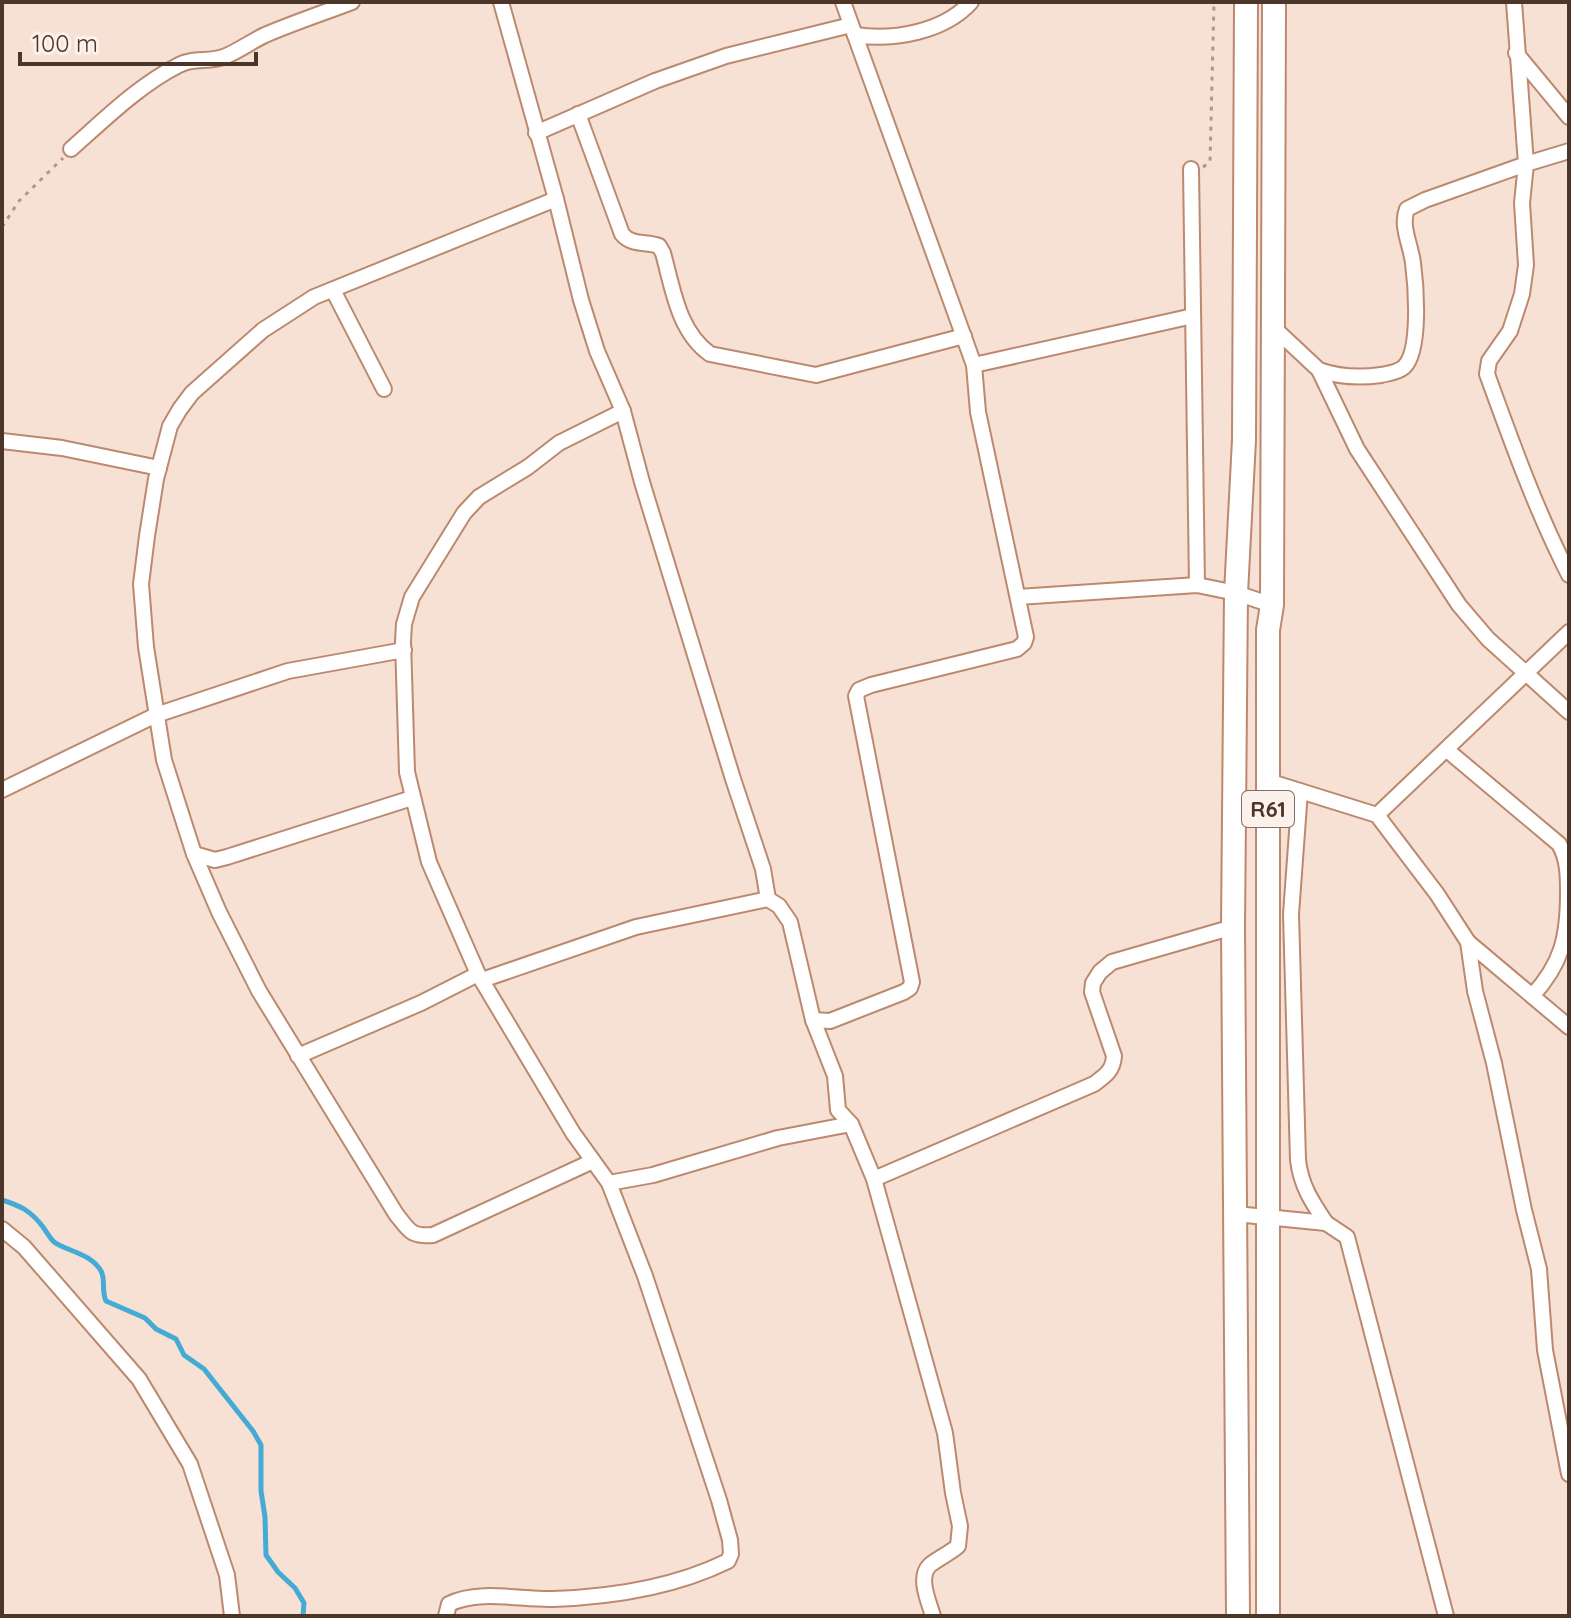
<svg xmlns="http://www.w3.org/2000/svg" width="1571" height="1618" viewBox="0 0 1571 1618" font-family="Quicksand,sans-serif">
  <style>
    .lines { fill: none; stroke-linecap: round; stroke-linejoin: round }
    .stream { stroke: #45abd5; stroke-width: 5 }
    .street-casing { stroke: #bc896e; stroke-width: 18 }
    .primary-casing { stroke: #bc896e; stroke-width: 26 }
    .path { stroke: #ae988c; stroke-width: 3; stroke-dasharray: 4 6; stroke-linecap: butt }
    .street { stroke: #fff; stroke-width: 14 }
    .primary { stroke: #fff; stroke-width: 22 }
    .labels { text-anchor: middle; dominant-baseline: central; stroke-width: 6; stroke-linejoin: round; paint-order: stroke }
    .shield { fill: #fcf1eb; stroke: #816e64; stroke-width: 2 }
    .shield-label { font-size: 22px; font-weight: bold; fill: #4c362a }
  </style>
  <rect width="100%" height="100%" fill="#f7e1d5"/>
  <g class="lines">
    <!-- stream -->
    <path class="stream" d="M2 1200C21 1206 31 1211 43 1227 46 1231 50 1238 54 1242 66 1251 91 1253 101 1271 106 1280 101 1290 106 1301L145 1318 156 1329 176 1339 184 1355 204 1369 253 1431 261 1445V1491L265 1517 266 1555 278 1572 295 1588 304 1603 303 1616"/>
    <defs>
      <g id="street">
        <path d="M501 2 556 199 581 300 597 351 623 411 642 482 733 779 763 869 768 899 779 906 790 922 813 1020 835 1076 838 1110 851 1124 874 1179 945 1433 953 1493 960 1526 958 1546C950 1553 939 1558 930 1565 917 1577 929 1602 933 1616"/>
        <path d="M855 35C893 41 944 32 971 2"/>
        <path d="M1516 53 1569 117"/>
        <path d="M578 114 622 234C632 246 646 241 659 246L663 253C673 289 678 331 710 354L816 375 964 336"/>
        <path d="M536 133 655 81 726 56 851 25"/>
        <path d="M71 149C104 120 139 85 179 65 194 57 210 63 226 56 240 50 252 41 265 35 293 23 323 13 352 2"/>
        <path d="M1569 151 1526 164 1522 203 1526 265 1522 294 1510 331 1489 361 1487 374C1512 443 1536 510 1569 575"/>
        <path d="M1191 169 1197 585"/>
        <path d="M556 199 314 297 263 330 192 393 180 409 170 426 156 479 147 536 141 584 146 647 164 760 194 854 219 912 259 991 396 1214C409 1230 410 1237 433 1235L593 1161"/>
        <path d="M333 290 384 389"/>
        <path d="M1273 327 1319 370 1357 449 1459 605 1488 639 1569 712"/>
        <path d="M974 365 1193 316"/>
        <path d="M1319 370C1339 377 1360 378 1381 375 1389 373 1397 373 1404 367 1421 351 1416 286 1413 263 1411 245 1400 226 1407 209L1425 200 1526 164 1514 2"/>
        <path d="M623 411 559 443 528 467 479 497 464 513 412 597 404 624 403 641 407 772 429 862 478 974 573 1133 609 1183 653 1175 778 1138 851 1124"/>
        <path d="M2 441 62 448 159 468"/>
        <path d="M1018 597 1197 585 1236 593 1272 605"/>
        <path d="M1447 750 1559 844C1568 859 1568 876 1568 893 1568 936 1562 964 1532 996"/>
        <path d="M1268 781 1377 815 1437 894 1468 942 1475 991 1494 1063 1524 1210 1539 1269 1545 1350 1569 1474"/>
        <path d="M2 790 156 715 288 671 404 650"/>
        <path d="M1300 791 1291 914 1298 1160C1301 1186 1312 1202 1326 1223"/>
        <path d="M1377 815 1569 632"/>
        <path d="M194 854 215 860 227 857 412 798"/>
        <path d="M1468 942 1569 1027"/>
        <path d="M482 980 636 927 768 899"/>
        <path d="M813 1020 830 1021 904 992 910 988 912 982 856 696 859 690 871 685 1017 649 1024 643 1026 637 978 412 974 365 843 2"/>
        <path d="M298 1056 421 1003 478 974"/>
        <path d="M874 1179 1094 1084C1105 1076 1113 1071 1114 1056L1092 992 1093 983 1100 972 1112 962 1233 927"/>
        <path d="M1236 1214 1326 1223 1347 1237 1446 1616"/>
        <path d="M2 1229 24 1247 139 1379 190 1464 227 1575 232 1616"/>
        <path d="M446 1616 449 1604C479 1589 521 1600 553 1599 611 1597 675 1587 728 1561L731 1554 730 1540 719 1500 645 1276 609 1183"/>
      </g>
      <g id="primary">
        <path d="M1238 1616 1233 927 1236 593 1244 440 1246 2"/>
        <path d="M1268 1616V630L1272 605 1274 2"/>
      </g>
    </defs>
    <!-- street casing -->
    <use href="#street" class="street-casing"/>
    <!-- primary casing -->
    <use href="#primary" class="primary-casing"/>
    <!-- path -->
    <g class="path">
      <path d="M1203 167 1210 162 1214 2"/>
      <path d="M2 227 19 201 63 158"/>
    </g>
    <!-- street -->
    <use href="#street" class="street"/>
    <!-- primary -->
    <use href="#primary" class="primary"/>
  </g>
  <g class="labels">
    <!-- shield labels -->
    <rect class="shield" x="1242" y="791" width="52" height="36" rx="6"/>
    <g class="shield-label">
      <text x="1268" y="809">R61</text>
    </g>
  </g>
  <!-- border -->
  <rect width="1571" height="1618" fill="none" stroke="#4c362a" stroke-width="8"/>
  <!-- scale -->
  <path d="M20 52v12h236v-12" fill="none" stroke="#4c362a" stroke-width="4"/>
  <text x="32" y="52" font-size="24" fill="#4c362a" stroke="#fcf1eb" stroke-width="6" paint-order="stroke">100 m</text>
</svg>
